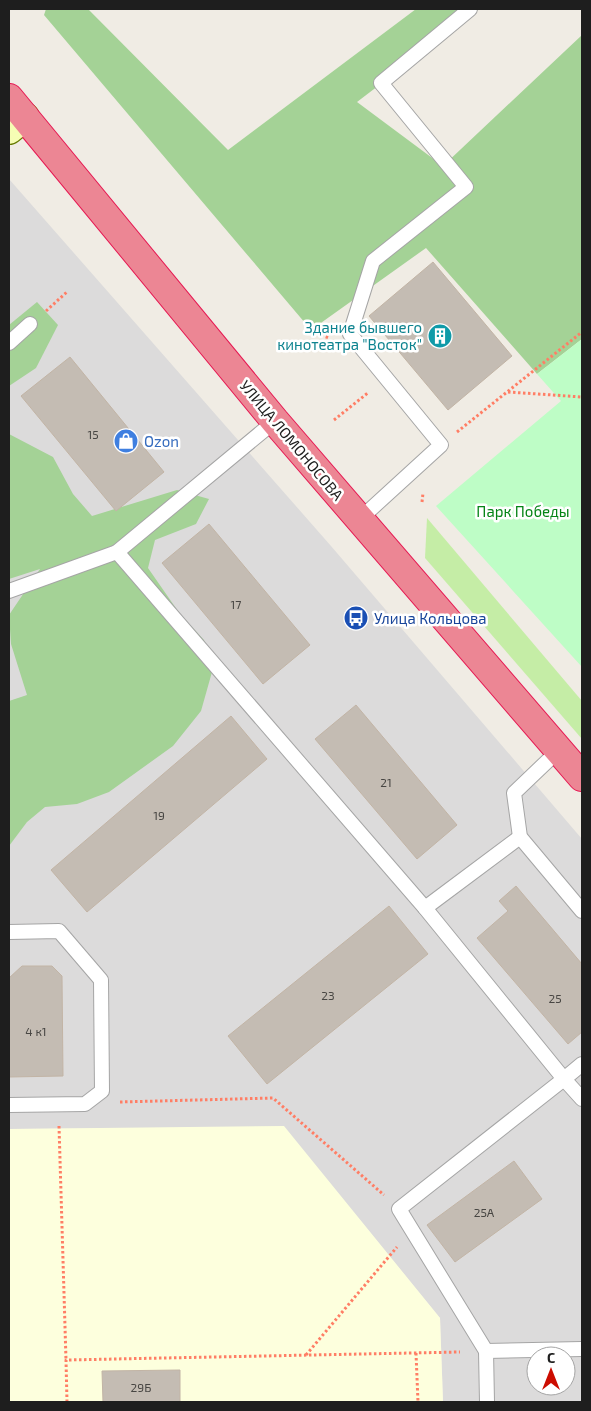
<svg xmlns="http://www.w3.org/2000/svg" width="591" height="1411" viewBox="0 0 591 1411" font-family="'Exo 2',sans-serif">
  <style>
    .residential { fill: #dcdbdb; fill-rule: evenodd }
    .education { fill: #fdffdd }
    .grass { fill: #c5eda6 }
    .forest { fill: #a4d296 }
    .park { fill: #befdc6 }
    .building { fill: #c4bcb3; stroke: #c2b4a5 }
    .lines { fill: none; stroke-linecap: round; stroke-linejoin: round }
    .lane-casing { stroke: #a5a5a5; stroke-width: 16 }
    .secondary-casing { stroke: #667a00; stroke-width: 30 }
    .highway-casing { stroke: #e61953; stroke-width: 30 }
    .path { stroke: #ff7e65; stroke-width: 3; stroke-dasharray: 2.5 2.5; stroke-linecap: butt }
    .lane { stroke: #fff; stroke-width: 14 }
    .secondary { stroke: #f6fdb4; stroke-width: 28 }
    .highway { stroke: #ec8694; stroke-width: 28 }
    .labels { text-anchor: middle; dominant-baseline: central; stroke-width: 5; stroke-linejoin: round; paint-order: stroke }
    .number-label { font-size: 12px; fill: #484643 }
    .culture-label { font-size: 15px; fill: #0d838f; stroke: #fff; text-anchor: end }
    .street-label { font-size: 15px; fill: #1e1e1e; stroke: #fff }
    .shop-label { font-size: 15px; fill: #366cbe; stroke: #fff; text-anchor: start }
    .park-label { font-size: 15px; fill: #058416; stroke: #fff }
    .transit-label { font-size: 15px; fill: #164399; stroke: #fff; text-anchor: start }
  </style>
  <rect width="100%" height="100%" fill="#f0ece4"/>
  <!-- residential -->
  <path class="residential" d="M9 179 331 546 582 839V1402H443L440 1318 284 1127 9 1129ZM536 1356H566V1386H536Z"/>
  <!-- education -->
  <path class="education" d="M284 1126 440 1318 443 1402H9V1129Z"/>
  <!-- grass -->
  <path class="grass" d="M427 518 582 701V739L425 558Z"/>
  <!-- forest -->
  <g class="forest">
    <path d="M46 9H88L228 150 416 9H479L357 102 443 166 582 35V339L537 374 426 248 311 330 44 15Z"/>
    <path d="M37 302 58 325 36 368 9 386V325Z"/>
    <path d="M9 434 53 457 73 494 92 516 177 490 209 499 196 524 155 540 148 568 180 614 204 640 212 672 201 711 173 746 109 792 77 804 45 807 27 822 9 846V701L27 695 11 644 9 615 40 569 9 579Z"/>
  </g>
  <!-- park -->
  <path class="park" d="M582 339V667L436 506 561 401 537 374Z"/>
  <!-- building -->
  <g class="building">
    <path d="M433 262 512 356 448 410 369 316Z"/>
    <path d="M70 357 164 472 116 511 21 396Z"/>
    <path d="M209 524 310 645 263 684 162 563Z"/>
    <path d="M356 705 457 825 417 859 315 739Z"/>
    <path d="M231 716 267 759 87 912 51 870Z"/>
    <path d="M516 886 582 964V1032L568 1044 477 938 508 911 499 901Z"/>
    <path d="M389 906 428 954 267 1084 228 1036Z"/>
    <path d="M22 966H52L62 976 63 1076 9 1077V978Z"/>
    <path d="M514 1161 542 1199 455 1262 427 1225Z"/>
    <path d="M180 1370V1402H103L102 1371Z"/>
  </g>
  <g class="lines">
    <defs>
      <g id="lane">
        <path d="M9 343 30 324"/>
        <path d="M360 519 441 445 350 334 373 261 466 187 381 83 470 9"/>
        <path d="M117 552 275 421"/>
        <path d="M9 591 117 552 425 908 564 1079 399 1209 486 1351 487 1402"/>
        <path d="M559 750 514 793 520 837 582 911"/>
        <path d="M425 908 520 837"/>
        <path d="M9 932 59 931 101 980 102 1091 85 1104 9 1105"/>
        <path d="M582 1064 564 1079 582 1099"/>
        <path d="M486 1351 582 1349"/>
      </g>
      <path id="secondary" d="M9 130 25 117"/>
      <path id="highway" d="M9 98 275 421 582 777"/>
    </defs>
    <!-- lane casing -->
    <use href="#lane" class="lane-casing"/>
    <!-- secondary casing -->
    <use href="#secondary" class="secondary-casing"/>
    <!-- highway casing -->
    <use href="#highway" class="highway-casing"/>
    <!-- path -->
    <g class="path">
      <path d="M46 311 68 291"/>
      <path d="M321 335 329 338"/>
      <path d="M508 392 582 397"/>
      <path d="M334 420 369 392"/>
      <path d="M457 432 582 332"/>
      <path d="M422 502 423 493"/>
      <path d="M120 1102 273 1098 384 1195"/>
      <path d="M59 1126 66 1360"/>
      <path d="M416 1353 418 1402"/>
      <path d="M306 1355 397 1247"/>
      <path d="M67 1402 66 1360 460 1352"/>
    </g>
    <!-- lane -->
    <use href="#lane" class="lane"/>
    <!-- secondary -->
    <use href="#secondary" class="secondary"/>
    <!-- highway -->
    <use href="#highway" class="highway"/>
  </g>
  <!-- icons -->
  <defs>
    <symbol id="building-disc" viewBox="-11 -11 22 22"><circle r="9.5" fill="#0f9aa8" stroke="#fff"/><path d="M-4-6H4V6H1V3H-1V6H-4ZM-2.5-4.3h1.7v1.8h-1.7ZM.8-4.3h1.7v1.8H.8ZM-2.5-1h1.7V.8h-1.7ZM.8-1h1.7V.8H.8Z" fill="#fff"/></symbol>
    <symbol id="shop-disc" viewBox="-11 -11 22 22"><circle r="9.5" fill="#3f7fe0" stroke="#fff"/><path d="M-5-2.5h2.3a2.7 3.5 0 0 1 5.4 0H5L5.5 6h-11ZM-1.5-2.5h3a1.5 2.3 0 0 0-3 0Z" fill="#fff"/></symbol>
    <symbol id="bus-disc" viewBox="-11 -11 22 22"><circle r="9.5" fill="#1a4fb4" stroke="#fff"/><path d="M-5-6H5V4H4V6H2V4H-2V6H-4V4H-5ZM-3.5-4V0h7V-4ZM-3.5 1.2v1.5H-2V1.2ZM2 1.2v1.5H3.5V1.2Z" fill="#fff"/></symbol>
  </defs>
  <g fill-rule="evenodd">
    <use href="#building-disc" x="426" y="322" width="28" height="28"/>
    <use href="#shop-disc" x="112" y="427" width="28" height="28"/>
    <use href="#bus-disc" x="342" y="604" width="28" height="28"/>
  </g>
  <g class="labels">
    <!-- number labels -->
    <g class="number-label">
      <text x="93" y="434">15</text>
      <text x="236" y="604">17</text>
      <text x="386" y="782">21</text>
      <text x="159" y="815">19</text>
      <text x="328" y="995">23</text>
      <text x="555" y="998">25</text>
      <text x="36" y="1031">4 к1</text>
      <text x="484" y="1212">25А</text>
      <text x="141" y="1387">29Б</text>
    </g>
    <!-- culture labels -->
    <g class="culture-label">
      <text x="422" y="327">Здание бывшего<tspan x="422" dy="17">кинотеатра "Восток"</tspan></text>
    </g>
    <!-- street labels -->
    <g class="street-label">
      <text transform="translate(292 440) rotate(50)">УЛИЦА ЛОМОНОСОВА</text>
    </g>
    <!-- shop labels -->
    <g class="shop-label">
      <text x="144" y="441">Ozon</text>
    </g>
    <!-- park labels -->
    <g class="park-label">
      <text x="523" y="511">Парк Победы</text>
    </g>
    <!-- transit labels -->
    <g class="transit-label">
      <text x="374" y="618">Улица Кольцова</text>
    </g>
  </g>
  <!-- border -->
  <rect width="591" height="1411" fill="none" stroke="#1e1e1e" stroke-width="20"/>
  <!-- north arrow -->
  <g transform="translate(551 1371)"><circle r="24" fill="#ffffff" stroke="#a5a5a5"/>
  <path d="M0-4L9 19L0 12L-9 19Z" fill="#cc0c00"/>
  <text y="-8" font-size="14" font-weight="bold" text-anchor="middle" fill="#1e1e1e">С</text>
  </g>
</svg>
